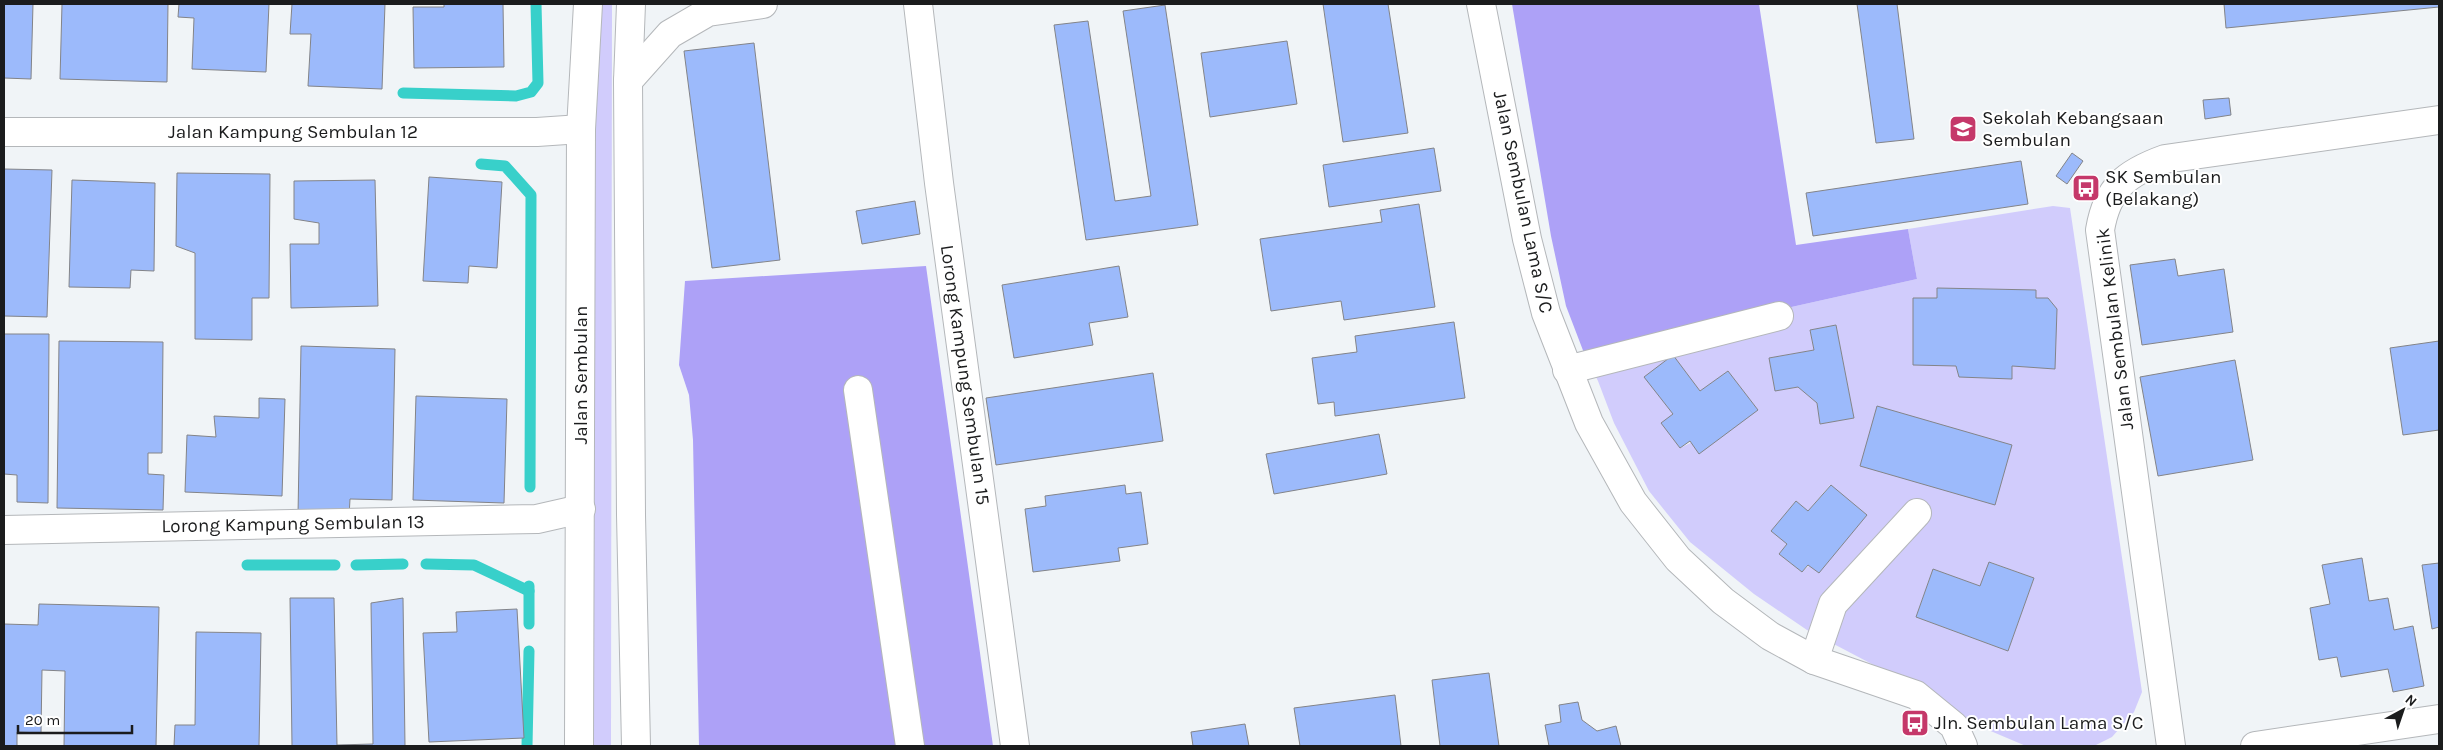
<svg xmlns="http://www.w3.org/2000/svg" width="2443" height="750" viewBox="0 0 2443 750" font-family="Karla,sans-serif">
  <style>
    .green { fill: #d1ccfc; fill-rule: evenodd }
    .forest { fill: #ada1f7 }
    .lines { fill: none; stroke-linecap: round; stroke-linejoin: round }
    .stream { stroke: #38d0ca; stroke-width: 11 }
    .building { fill: #9cbafb; stroke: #838488 }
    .minor-casing { stroke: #b4b7ba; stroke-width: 30 }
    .major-casing { stroke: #b4b7ba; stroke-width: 30 }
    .minor { stroke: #fff; stroke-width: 28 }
    .major { stroke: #fff; stroke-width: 28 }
    .labels { text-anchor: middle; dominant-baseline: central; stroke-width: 4; stroke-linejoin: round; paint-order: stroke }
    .poi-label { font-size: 19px; fill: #1b1c1d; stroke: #fff; text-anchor: start }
    .street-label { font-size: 19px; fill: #1b1c1d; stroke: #fff }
  </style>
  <rect width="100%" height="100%" fill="#f0f4f7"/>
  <!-- green -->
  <g class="green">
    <path d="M590 4H612L611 746H586Z"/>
    <path d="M2053 206 2070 208 2142 692 2134 712 2112 737 2094 746H2026L1974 724 1889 673 1807 630 1754 594 1690 542 1649 491 1614 423 1598 381 1584 353 1917 279 1908 229ZM1836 325 1854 418 1820 424 1817 403 1798 387 1775 391 1769 358 1814 350 1810 330ZM1673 355 1700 391 1728 371 1758 410 1680 448 1662 423 1673 414 1645 377ZM1830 485 1867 515 1802 572 1779 554 1787 544 1772 530 1796 501 1808 511ZM1990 562 2034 578 2008 651 1916 617 1933 569 1980 586Z"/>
  </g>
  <!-- forest -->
  <g class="forest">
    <path d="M1512 4H1759L1796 245 1908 229 1917 279 1584 353 1566 306 1551 236Z"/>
    <path d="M926 266 993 746H699L693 440 689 395 679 365 685 281Z"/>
  </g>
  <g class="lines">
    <!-- stream -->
    <g class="stream">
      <path d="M403 93 516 96 531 92 538 83 536 4"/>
      <path d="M481 164 505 166 531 195 530 487"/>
      <path d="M426 564 474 565 529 591"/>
      <path d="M247 565H335"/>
      <path d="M356 565 403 564"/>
      <path d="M529 586V624"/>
      <path d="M527 746 529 651"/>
    </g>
  </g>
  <!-- building -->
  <g class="building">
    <path d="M4 4H33L31 79 4 78Z"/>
    <path d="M62 4H168L167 82 60 79Z"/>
    <path d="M179 4H269L266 72 192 69 194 18 178 17Z"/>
    <path d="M292 4H385L382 89 308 86 311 34H290Z"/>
    <path d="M444 4H503L504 67 414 68 413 7H444Z"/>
    <path d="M1323 4H1388L1408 133 1343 142Z"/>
    <path d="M1857 4H1897L1914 139 1876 143Z"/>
    <path d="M2224 4H2439V7L2226 28Z"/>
    <path d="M1165 5 1198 225 1086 240 1054 25 1088 21 1115 201 1151 196 1123 11Z"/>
    <path d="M1287 41 1297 104 1210 117 1201 53Z"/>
    <path d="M754 43 780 260 712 268 684 51Z"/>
    <path d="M2229 98 2231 115 2205 119 2203 100Z"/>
    <path d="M1434 148 1441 191 1329 207 1323 165Z"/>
    <path d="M2072 153 2083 161 2067 184 2056 176Z"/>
    <path d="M2021 161 2028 204 1813 236 1806 193Z"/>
    <path d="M4 169 52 170 47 317 4 316Z"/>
    <path d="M177 173 270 174 269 298H252V340L195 339V253L176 246Z"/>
    <path d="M429 177 502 182 497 268 469 266 468 283 423 281Z"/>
    <path d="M72 180 155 183 154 271 131 270 130 288 69 287Z"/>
    <path d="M375 180 378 306 291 308 290 244H319V223L294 219V181Z"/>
    <path d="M915 201 920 234 862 244 856 211Z"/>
    <path d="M1419 204 1435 307 1344 320 1341 301 1271 311 1260 239 1382 222 1380 210Z"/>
    <path d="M2175 259 2178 276 2224 269 2233 332 2142 345 2130 265Z"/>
    <path d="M1119 266 1128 317 1089 323 1093 345 1014 358 1002 285Z"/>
    <path d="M1937 288 2036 290V298H2048L2057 309 2055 369 2012 366V379L1959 377 1956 366 1913 365V298H1937Z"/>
    <path d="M1454 322 1465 398 1335 416 1334 402 1318 404 1312 358 1357 352 1355 336Z"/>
    <path d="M1836 325 1854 418 1820 424 1817 403 1798 387 1775 391 1769 358 1814 350 1810 330Z"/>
    <path d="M4 334H49L48 503 17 502V475L4 474Z"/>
    <path d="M59 341 163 342 162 453H148V474L164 475 163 510 57 508Z"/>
    <path d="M2439 341V430L2403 435 2390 348Z"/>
    <path d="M301 346 395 349 392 500 350 499 349 517 298 515Z"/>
    <path d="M1673 355 1700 391 1728 371 1758 410 1699 454 1690 441 1680 448 1661 423 1673 414 1644 377Z"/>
    <path d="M2235 360 2253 460 2158 476 2140 377Z"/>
    <path d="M1153 373 1163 441 996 465 986 398Z"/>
    <path d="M416 396 507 399 504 503 413 500Z"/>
    <path d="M259 398 285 399 282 496 185 492 187 435 216 437 214 416 259 418Z"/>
    <path d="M1877 406 2012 445 1995 505 1860 466Z"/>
    <path d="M1379 434 1387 474 1274 494 1266 454Z"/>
    <path d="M1125 485 1126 494 1141 492 1148 544 1118 548 1120 561 1033 572 1025 509 1046 506 1045 496Z"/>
    <path d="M1831 485 1867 515 1819 573 1808 565 1802 572 1779 554 1787 544 1771 531 1796 501 1808 511Z"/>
    <path d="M2362 558 2369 601 2388 598 2394 630 2413 626 2424 686 2393 692 2388 669 2341 677 2337 657 2319 660 2310 608 2330 604 2322 565Z"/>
    <path d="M1989 562 2034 578 2008 651 1916 617 1933 569 1980 586Z"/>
    <path d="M2439 563V627L2432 629 2422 565Z"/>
    <path d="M290 598H334L337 745 373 744 371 603 403 598 405 746H292Z"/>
    <path d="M39 604 159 607 156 746H64L65 671 42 670 41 733 17 732V746H4V624L38 625Z"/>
    <path d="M517 609 524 738 429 742 423 633 457 632 456 612Z"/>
    <path d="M196 632 261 633 259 746H174L175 725H195Z"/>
    <path d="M1489 673 1499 746H1440L1432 680Z"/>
    <path d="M1395 695 1401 746H1300L1294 708Z"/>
    <path d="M1578 702 1582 720 1597 731 1616 726 1621 746H1549L1545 725 1561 722 1559 705Z"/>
    <path d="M1245 724 1249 746H1193L1191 732Z"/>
  </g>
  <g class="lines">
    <defs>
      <g id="minor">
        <path d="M918 4 939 183 1015 746"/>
        <path d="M1481 4 1527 239 1546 313 1589 423 1633 502 1678 559 1723 601 1770 636 1814 660 1916 695 1954 726 1963 746"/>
        <path d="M628 81 670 34 708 12 763 4"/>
        <path d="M4 132H537L581 129"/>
        <path d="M1567 370 1779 316"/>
        <path d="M858 390 910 746"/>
        <path d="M4 530 537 519 581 509"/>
        <path d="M1814 660 1833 604 1917 513"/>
        <path d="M2171 746 2100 230C2107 188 2126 173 2165 159L2439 120"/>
        <path d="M2255 746 2439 719"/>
      </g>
      <g id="major">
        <path d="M631 4 628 81 631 515 636 746"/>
        <path d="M579 746 581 129 588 4"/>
      </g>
    </defs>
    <!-- minor casing -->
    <use href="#minor" class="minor-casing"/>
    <!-- major casing -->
    <use href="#major" class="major-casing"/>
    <!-- minor -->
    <use href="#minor" class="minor"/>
    <!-- major -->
    <use href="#major" class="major"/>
  </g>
  <!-- icons -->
  <defs>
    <symbol id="school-square" viewBox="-11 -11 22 22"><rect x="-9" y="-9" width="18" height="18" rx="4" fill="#c5386a" stroke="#fff"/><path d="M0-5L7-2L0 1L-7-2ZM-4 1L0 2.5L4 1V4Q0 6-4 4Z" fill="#fff"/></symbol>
    <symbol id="bus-square" viewBox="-11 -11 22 22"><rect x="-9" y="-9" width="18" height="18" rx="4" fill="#c5386a" stroke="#fff"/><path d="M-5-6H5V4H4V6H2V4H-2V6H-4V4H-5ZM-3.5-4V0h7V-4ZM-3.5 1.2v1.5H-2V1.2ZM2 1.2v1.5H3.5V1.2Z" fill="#fff"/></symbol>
  </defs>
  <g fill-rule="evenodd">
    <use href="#school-square" x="1947" y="113" width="32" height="32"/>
    <use href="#bus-square" x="2070" y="172" width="32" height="32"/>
    <use href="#bus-square" x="1899" y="707" width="32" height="32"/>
  </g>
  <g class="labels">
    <!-- poi labels -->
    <g class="poi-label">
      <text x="1982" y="118">Sekolah Kebangsaan<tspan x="1982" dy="22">Sembulan</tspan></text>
      <text x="2105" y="177">SK Sembulan<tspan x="2105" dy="22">(Belakang)</tspan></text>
      <text x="1934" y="723">Jln. Sembulan Lama S/C</text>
    </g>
    <!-- street labels -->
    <g class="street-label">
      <text x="293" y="132">Jalan Kampung Sembulan 12</text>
      <text transform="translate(1523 202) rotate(78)">Jalan Sembulan Lama S/C</text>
      <text transform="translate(2115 329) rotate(-97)">Jalan Sembulan Kelinik</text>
      <text transform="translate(581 375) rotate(-90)">Jalan Sembulan</text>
      <text transform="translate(965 375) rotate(82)">Lorong Kampung Sembulan 15</text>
      <text transform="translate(293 524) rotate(-1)">Lorong Kampung Sembulan 13</text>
    </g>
  </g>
  <!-- border -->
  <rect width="2443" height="750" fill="none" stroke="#1b1c1d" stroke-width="10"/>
  <!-- north arrow -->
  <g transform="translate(2403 710) rotate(40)" stroke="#ffffff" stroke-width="4" paint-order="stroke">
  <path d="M0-4L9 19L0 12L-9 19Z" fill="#1b1c1d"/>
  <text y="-8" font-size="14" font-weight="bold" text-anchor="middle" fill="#1b1c1d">N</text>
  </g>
  <!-- scale -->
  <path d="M18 725v8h114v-8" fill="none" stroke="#1b1c1d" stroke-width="2.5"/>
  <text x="25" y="725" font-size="15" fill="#1b1c1d" stroke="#ffffff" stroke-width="4" paint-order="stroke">20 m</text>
</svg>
